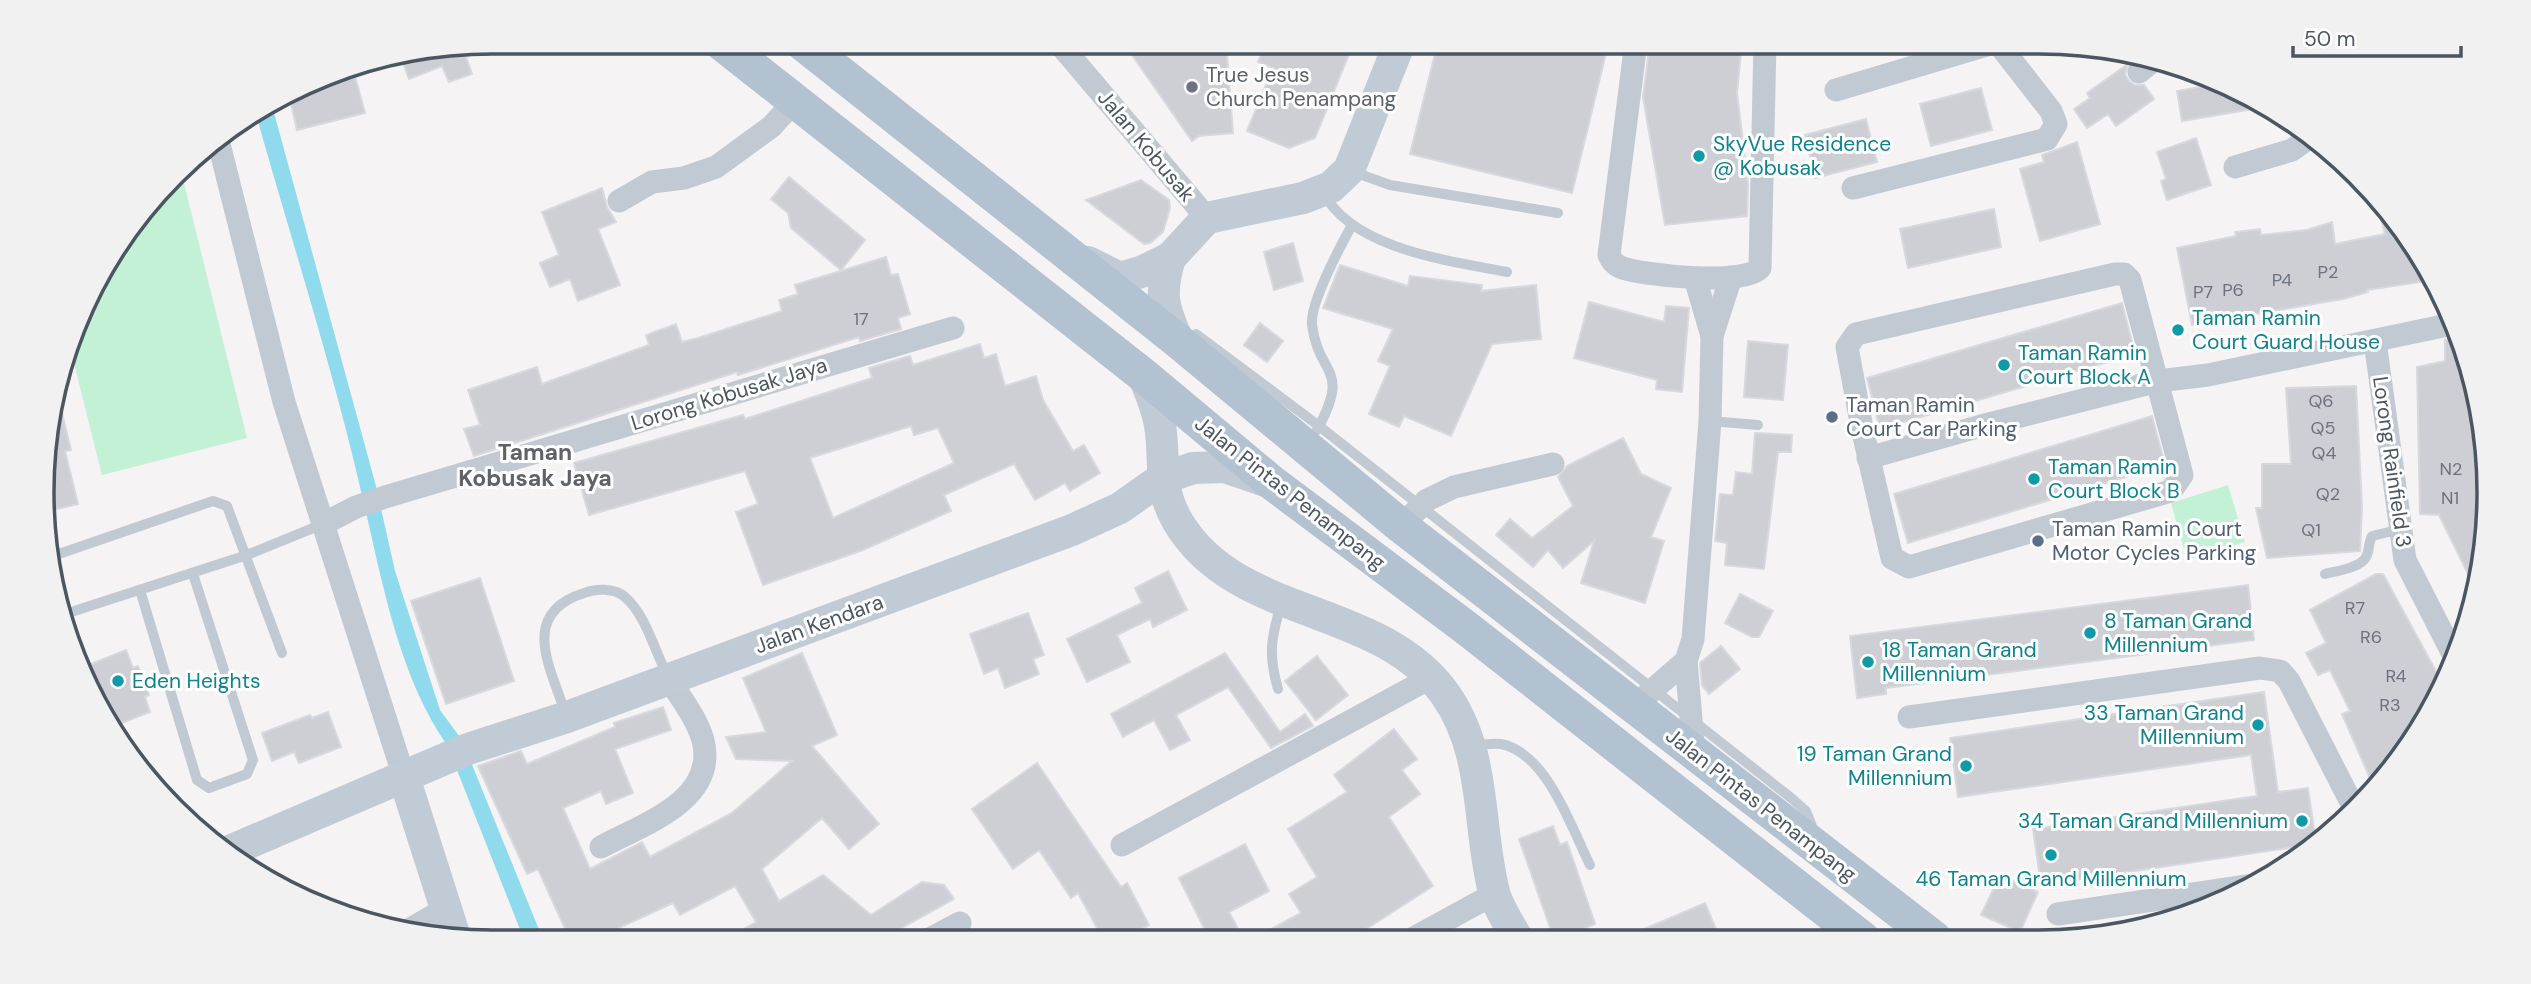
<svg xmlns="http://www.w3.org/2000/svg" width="2531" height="984" viewBox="0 0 2531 984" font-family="'DM Sans',sans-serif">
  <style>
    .green { fill: #c3f1d5 }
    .water { fill: #90daee }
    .building { fill: #cdcfd5; stroke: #d7d9de; stroke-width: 2; fill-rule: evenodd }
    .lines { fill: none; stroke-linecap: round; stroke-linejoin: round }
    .lane { stroke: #c1cad2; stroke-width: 10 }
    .street { stroke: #c1cad2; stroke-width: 23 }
    .secondary { stroke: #c1cbd6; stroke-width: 32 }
    .primary { stroke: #b3c2d1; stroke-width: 35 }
    .worship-dot { fill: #6b7280; stroke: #fff; stroke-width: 2.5 }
    .culture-dot { fill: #0f9aa8; stroke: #fff; stroke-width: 2.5 }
    .service-dot { fill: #5c6f8a; stroke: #fff; stroke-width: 2.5 }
    .labels { text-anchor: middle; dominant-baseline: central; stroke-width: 6; stroke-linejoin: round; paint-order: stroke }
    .number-label { font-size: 18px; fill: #6b747e }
    .worship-label { font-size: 21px; fill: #5b616d; stroke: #fff; text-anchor: start }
    .culture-label { font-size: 21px; fill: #0d838f; stroke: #fff; text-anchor: start }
    .street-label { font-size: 21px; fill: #4a5661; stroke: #fff }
    .service-label { font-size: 21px; fill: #4e5e75; stroke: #fff; text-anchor: start }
    .neighbourhood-label { font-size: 23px; font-weight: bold; fill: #5f6368; stroke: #fff }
    .rim { fill: none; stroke: #4a5661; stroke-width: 3.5 }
  </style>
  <rect width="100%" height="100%" fill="#f5f3f3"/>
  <!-- green -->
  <g class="green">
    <path d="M181 171 247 438 102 475 72 355 102 267Z"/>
    <path d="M2228 485 2245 542 2187 560 2171 503Z"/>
  </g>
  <!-- water -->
  <path class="water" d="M273 109 376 486 395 571 440 710 462 740 544 942H525L447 745C397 674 381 574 361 491 332 366 292 242 257 118Z"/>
  <!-- building -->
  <g class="building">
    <path d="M1123 42H1226L1233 133 1199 136 1192 141Z"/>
    <path d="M1266 42H1354L1315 138 1289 148 1247 131 1273 68 1258 62Z"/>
    <path d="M1438 42H1578L1607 49 1572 193 1410 154Z"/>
    <path d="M1650 42H1742L1737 93 1748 184 1747 216 1665 225 1643 97Z"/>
    <path d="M473 45 475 53 466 57 472 74 449 82 442 66 409 79 401 57Z"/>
    <path d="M2128 64 2125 74 2128 80 2135 85H2144L2154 99 2116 126 2108 114 2087 128 2074 109 2090 98 2087 93Z"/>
    <path d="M352 65 365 113 297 130 290 99Z"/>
    <path d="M2211 85 2237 97 2259 108 2182 121 2177 91Z"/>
    <path d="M1981 88 1992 130 1931 146 1920 104Z"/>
    <path d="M1866 119 1877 162 1815 178 1805 135Z"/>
    <path d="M2196 138 2211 185 2167 200 2161 181 2166 179 2157 152Z"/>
    <path d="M2077 142 2100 224 2040 241 2020 169 2044 162 2042 155Z"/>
    <path d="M789 177 865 240 841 270 791 228 788 213 771 199Z"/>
    <path d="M1141 180 1169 200 1170 208 1163 232 1150 243 1144 244 1086 200Z"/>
    <path d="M602 188 607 207 616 222 598 229 620 285 578 301 570 279 550 287 540 263 559 255 542 212Z"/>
    <path d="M1994 209 2001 247 1908 268 1900 229Z"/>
    <path d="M2379 211 2429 267 2433 280 2367 290 2368 292 2343 299 2192 325 2177 248 2236 236 2235 232 2260 229 2261 235 2307 230 2332 222 2335 244 2385 234Z"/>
    <path d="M1293 243 1303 281 1274 290 1264 252Z"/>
    <path d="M886 257 891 275 898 274 910 314 898 318 901 329 860 341 859 337 738 375 737 372 474 456 464 429 480 425 468 390 537 367 542 384 649 345 646 335 676 324 682 342 698 338 782 311 779 300 798 294 795 285Z"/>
    <path d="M1340 265 1408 286 1410 276 1482 285 1481 291 1536 285 1541 339 1492 344 1451 436 1404 416 1399 427 1369 414 1390 366 1378 361 1393 329 1323 308Z"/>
    <path d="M1589 302 1664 322 1666 306 1689 308 1682 392 1656 389 1657 380 1574 358Z"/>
    <path d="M2122 303 2135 354 1880 429 1867 378Z"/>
    <path d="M1260 323 1283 341 1267 362 1244 345Z"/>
    <path d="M2453 338 2485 434 2475 588 2439 515 2420 514 2417 367 2445 361V340Z"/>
    <path d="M1748 341 1788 345 1783 400 1744 397Z"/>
    <path d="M980 344 984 358 996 354 1005 386 1036 376 1043 400 1073 451 1084 445 1100 473 1070 491 1065 483 1035 500 1014 464 944 495 951 511 863 550 763 585 736 512 758 504 745 471 589 515 574 463 743 415 745 419 872 378 869 368 910 356 913 365ZM911 426 914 435 938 428 954 463 833 518 810 458Z"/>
    <path d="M2356 386 2362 507 2360 551 2267 558 2256 508H2262V464H2291L2286 388Z"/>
    <path d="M58 397 71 450 65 451 78 504 48 511 46 433Z"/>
    <path d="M2152 416 2165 465 1908 543 1894 494Z"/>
    <path d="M1755 433 1792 435 1791 452H1778L1764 569 1725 565 1727 543 1715 541 1720 494 1733 495 1736 472 1752 474Z"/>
    <path d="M1623 438 1641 474 1671 488 1651 537 1664 541 1645 603 1581 583 1594 541 1563 568 1548 550 1533 567 1496 535 1510 519 1532 538 1573 506 1558 477 1567 466Z"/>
    <path d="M1168 571 1187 610 1153 627 1150 619 1117 635 1130 662 1087 682 1067 639 1142 603 1135 588Z"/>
    <path d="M2376 574H2383L2437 673 2449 669 2428 718 2373 785 2342 714 2350 711 2330 670 2318 675 2306 653 2326 643 2310 610Z"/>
    <path d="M480 578 514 681 446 704 411 601Z"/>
    <path d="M2248 585 2254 640 1886 688V694L1857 698 1850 636Z"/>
    <path d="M1740 594 1773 611 1759 637H1752L1725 623Z"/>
    <path d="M1028 613 1044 655 1033 659 1039 674 1005 688 998 668 984 674 970 634Z"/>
    <path d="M1721 646 1740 669 1709 694 1702 685 1700 663Z"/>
    <path d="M126 650 133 668 138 666 149 695 145 697 150 712 112 727 86 666Z"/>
    <path d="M802 653 837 735 812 746 879 824 849 849 822 818 762 869 779 901 823 875 871 915 922 882 944 885 954 899 878 941H723L756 922 735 886 680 915 673 903 588 942H571L538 869 527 874 478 766 521 751 527 764 615 727 614 723 663 707 671 730 615 749 633 793 606 804 601 791 563 808 590 869 642 842 650 857 732 813 792 761 736 759 726 737 766 732 743 678Z"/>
    <path d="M1225 653 1280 732 1305 714 1313 726 1271 748 1228 687 1176 715 1190 740 1170 750 1154 720 1123 737 1111 714Z"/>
    <path d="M1317 656 1348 695 1316 720 1285 681Z"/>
    <path d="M2264 692 2278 792 2308 788 2316 843 2296 857 2294 847 2041 885 2033 829 2257 796 2251 755 1958 797 1950 738Z"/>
    <path d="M328 712 341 747 299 763 294 752 272 761 262 733 310 715 312 718Z"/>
    <path d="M1394 729 1417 759 1402 770 1420 794 1389 817 1433 886 1349 940H1251L1301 913 1289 894 1317 877 1288 829 1347 792 1334 775Z"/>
    <path d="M1037 763 1121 887 1127 883 1149 925 1121 940 1104 941 1078 893 1071 898 1039 850 1013 869 972 809Z"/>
    <path d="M1553 826 1560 845 1567 842 1595 924 1585 928 1589 939H1554L1519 839Z"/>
    <path d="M1245 844 1269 891 1229 912 1244 940H1210L1179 878Z"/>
    <path d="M2000 875 2038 892 2020 932 1981 915Z"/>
    <path d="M1705 903 1720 939H1621Z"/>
  </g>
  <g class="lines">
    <!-- lane -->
    <g class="lane">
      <path d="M1351 171 1390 185 1558 213"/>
      <path d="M1323 192C1352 249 1450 261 1507 272"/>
      <path d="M1196 334 1319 426 1790 797 1806 811 1814 831"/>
      <path d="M1710 421 1758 425"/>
      <path d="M1317 430C1352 366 1318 377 1312 324 1310 303 1341 245 1352 225"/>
      <path d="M50 557 213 501 227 506 282 653"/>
      <path d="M2325 574C2336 571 2361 568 2366 557 2370 550 2368 543 2372 536L2401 529"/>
      <path d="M140 590 197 780 209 788 247 774 253 760 193 574"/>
      <path d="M65 614 247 555 323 524"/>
      <path d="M1278 689C1268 654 1271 639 1281 604"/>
      <path d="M566 715C551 668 518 614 584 593 596 588 615 588 625 597 646 615 655 652 668 677"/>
      <path d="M1473 745C1481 745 1492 743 1501 744 1547 753 1571 827 1590 865"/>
    </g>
    <!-- street -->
    <g class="street">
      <path d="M1058 42 1207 218"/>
      <path d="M1636 42 1609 255C1612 261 1614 264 1620 267 1643 276 1746 286 1760 268L1765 42"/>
      <path d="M2139 72 2156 58"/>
      <path d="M1836 90 1997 42"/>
      <path d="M218 140 284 402 404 777"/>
      <path d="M2235 167 2292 150 2313 135"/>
      <path d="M1853 188 2047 139 2056 124 2051 111 1997 42"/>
      <path d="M619 201 652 182 684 178 716 167 771 127 794 102"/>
      <path d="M2115 274H2124L2130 280 2182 475 2171 491 1909 567 1892 558 1862 428 1847 347 1856 334Z"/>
      <path d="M1695 278 1712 336"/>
      <path d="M2375 341 2405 560 2454 656"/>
      <path d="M1868 458 1981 426 2158 381 2208 375 2448 325"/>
      <path d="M323 524 356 507 385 497 953 328"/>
      <path d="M1401 526 1427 500 1454 487 1553 464"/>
      <path d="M1633 707 1686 661"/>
      <path d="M1909 717 2260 668 2280 671 2289 681 2354 808"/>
      <path d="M1694 754 1686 661 1693 639 1710 421 1712 336 1731 277"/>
      <path d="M1122 845 1432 677"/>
      <path d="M601 847C641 825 714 802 704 745 700 722 680 697 668 678"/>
      <path d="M2058 914 2254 885"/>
      <path d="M407 931 447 908"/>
      <path d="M1410 940 1494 894"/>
      <path d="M926 941 960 923"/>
    </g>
    <!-- secondary -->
    <g class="secondary">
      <path d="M1170 258C1159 294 1163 307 1178 341"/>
      <path d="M1088 262 1120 278 1141 272 1170 258 1207 218 1303 198 1331 187 1349 170 1400 42"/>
      <path d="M1143 375C1150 391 1157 408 1160 425 1166 463 1157 486 1178 522 1237 621 1379 602 1445 694 1487 753 1477 825 1494 892 1498 908 1510 925 1518 940"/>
      <path d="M404 777 455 937"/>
      <path d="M225 853 468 749 567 717 1072 530 1120 508 1161 479 1193 468 1225 467 1266 481"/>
    </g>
    <!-- primary -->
    <g class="primary">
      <path d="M720 42 1143 375 1271 482 1465 627 1863 939"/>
      <path d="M801 42 1178 341 1401 526 1934 938"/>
    </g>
  </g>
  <!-- markers -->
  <circle class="worship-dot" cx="1192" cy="87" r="7"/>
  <g class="culture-dot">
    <circle cx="1699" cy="156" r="7"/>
    <circle cx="2178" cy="330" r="7"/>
    <circle cx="2004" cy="365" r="7"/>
    <circle cx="2034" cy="479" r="7"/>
    <circle cx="2090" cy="633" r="7"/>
    <circle cx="1868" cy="662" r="7"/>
    <circle cx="118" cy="681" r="7"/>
    <circle cx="2258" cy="725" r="7"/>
    <circle cx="1966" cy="766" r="7"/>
    <circle cx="2302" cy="821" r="7"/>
    <circle cx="2051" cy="855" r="7"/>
  </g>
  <g class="service-dot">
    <circle cx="1832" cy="417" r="7"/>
    <circle cx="2038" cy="541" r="7"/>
  </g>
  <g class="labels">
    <!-- number labels -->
    <g class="number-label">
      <text x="2328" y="272">P2</text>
      <text x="2282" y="280">P4</text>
      <text x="2233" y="290">P6</text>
      <text x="2203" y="292">P7</text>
      <text x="861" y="319">17</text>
      <text x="2321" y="401">Q6</text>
      <text x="2323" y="428">Q5</text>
      <text x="2324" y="453">Q4</text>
      <text x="2451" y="469">N2</text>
      <text x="2328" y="494">Q2</text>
      <text x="2450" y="498">N1</text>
      <text x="2311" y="530">Q1</text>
      <text x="2355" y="608">R7</text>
      <text x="2371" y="637">R6</text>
      <text x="2396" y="676">R4</text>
      <text x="2390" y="705">R3</text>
    </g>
    <!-- worship labels -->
    <g class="worship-label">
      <text x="1206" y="75">True Jesus<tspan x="1206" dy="24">Church Penampang</tspan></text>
    </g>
    <!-- culture labels -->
    <g class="culture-label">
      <text x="1713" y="144">SkyVue Residence<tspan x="1713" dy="24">@ Kobusak</tspan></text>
      <text x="2192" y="318">Taman Ramin<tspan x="2192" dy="24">Court Guard House</tspan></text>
      <text x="2018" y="353">Taman Ramin<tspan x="2018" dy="24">Court Block A</tspan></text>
      <text x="2048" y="467">Taman Ramin<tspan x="2048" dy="24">Court Block B</tspan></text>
      <text x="2104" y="621">8 Taman Grand<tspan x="2104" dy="24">Millennium</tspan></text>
      <text x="1882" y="650">18 Taman Grand<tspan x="1882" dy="24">Millennium</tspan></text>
      <text x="132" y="681">Eden Heights</text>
      <text x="2244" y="713" text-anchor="end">33 Taman Grand<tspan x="2244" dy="24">Millennium</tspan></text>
      <text x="1952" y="754" text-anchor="end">19 Taman Grand<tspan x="1952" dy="24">Millennium</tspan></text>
      <text x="2288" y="821" text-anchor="end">34 Taman Grand Millennium</text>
      <text x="2051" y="879" text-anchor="middle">46 Taman Grand Millennium</text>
    </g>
    <!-- street labels -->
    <g class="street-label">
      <text transform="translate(1146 146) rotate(50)">Jalan Kobusak</text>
      <text transform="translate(729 394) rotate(-17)">Lorong Kobusak Jaya</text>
      <text transform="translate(2392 462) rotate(82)">Lorong Rainfield 3</text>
      <text transform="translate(1290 493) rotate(38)">Jalan Pintas Penampang</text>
      <text transform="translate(819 624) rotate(-20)">Jalan Kendara</text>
      <text transform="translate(1761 805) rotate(38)">Jalan Pintas Penampang</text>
    </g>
    <!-- service labels -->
    <g class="service-label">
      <text x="1846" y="405">Taman Ramin<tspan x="1846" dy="24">Court Car Parking</tspan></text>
      <text x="2052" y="529">Taman Ramin Court<tspan x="2052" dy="24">Motor Cycles Parking</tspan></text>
    </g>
    <!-- neighbourhood labels -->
    <g class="neighbourhood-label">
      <text x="535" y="452">Taman<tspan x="535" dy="26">Kobusak Jaya</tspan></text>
    </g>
  </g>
  <!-- crop -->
  <path d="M0 0H2531V984H0ZM492 54H2039A438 438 0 0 1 2477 492V492A438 438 0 0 1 2039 930H492A438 438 0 0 1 54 492V492A438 438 0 0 1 492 54Z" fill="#f1f1f2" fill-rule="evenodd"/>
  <path class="rim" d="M492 54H2039A438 438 0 0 1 2477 492V492A438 438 0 0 1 2039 930H492A438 438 0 0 1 54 492V492A438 438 0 0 1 492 54Z"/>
  <!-- scale -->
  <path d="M2293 46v10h168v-10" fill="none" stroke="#4a5661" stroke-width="3.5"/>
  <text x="2304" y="46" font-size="21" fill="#4a5661" stroke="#ffffff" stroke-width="5" paint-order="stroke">50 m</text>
</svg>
